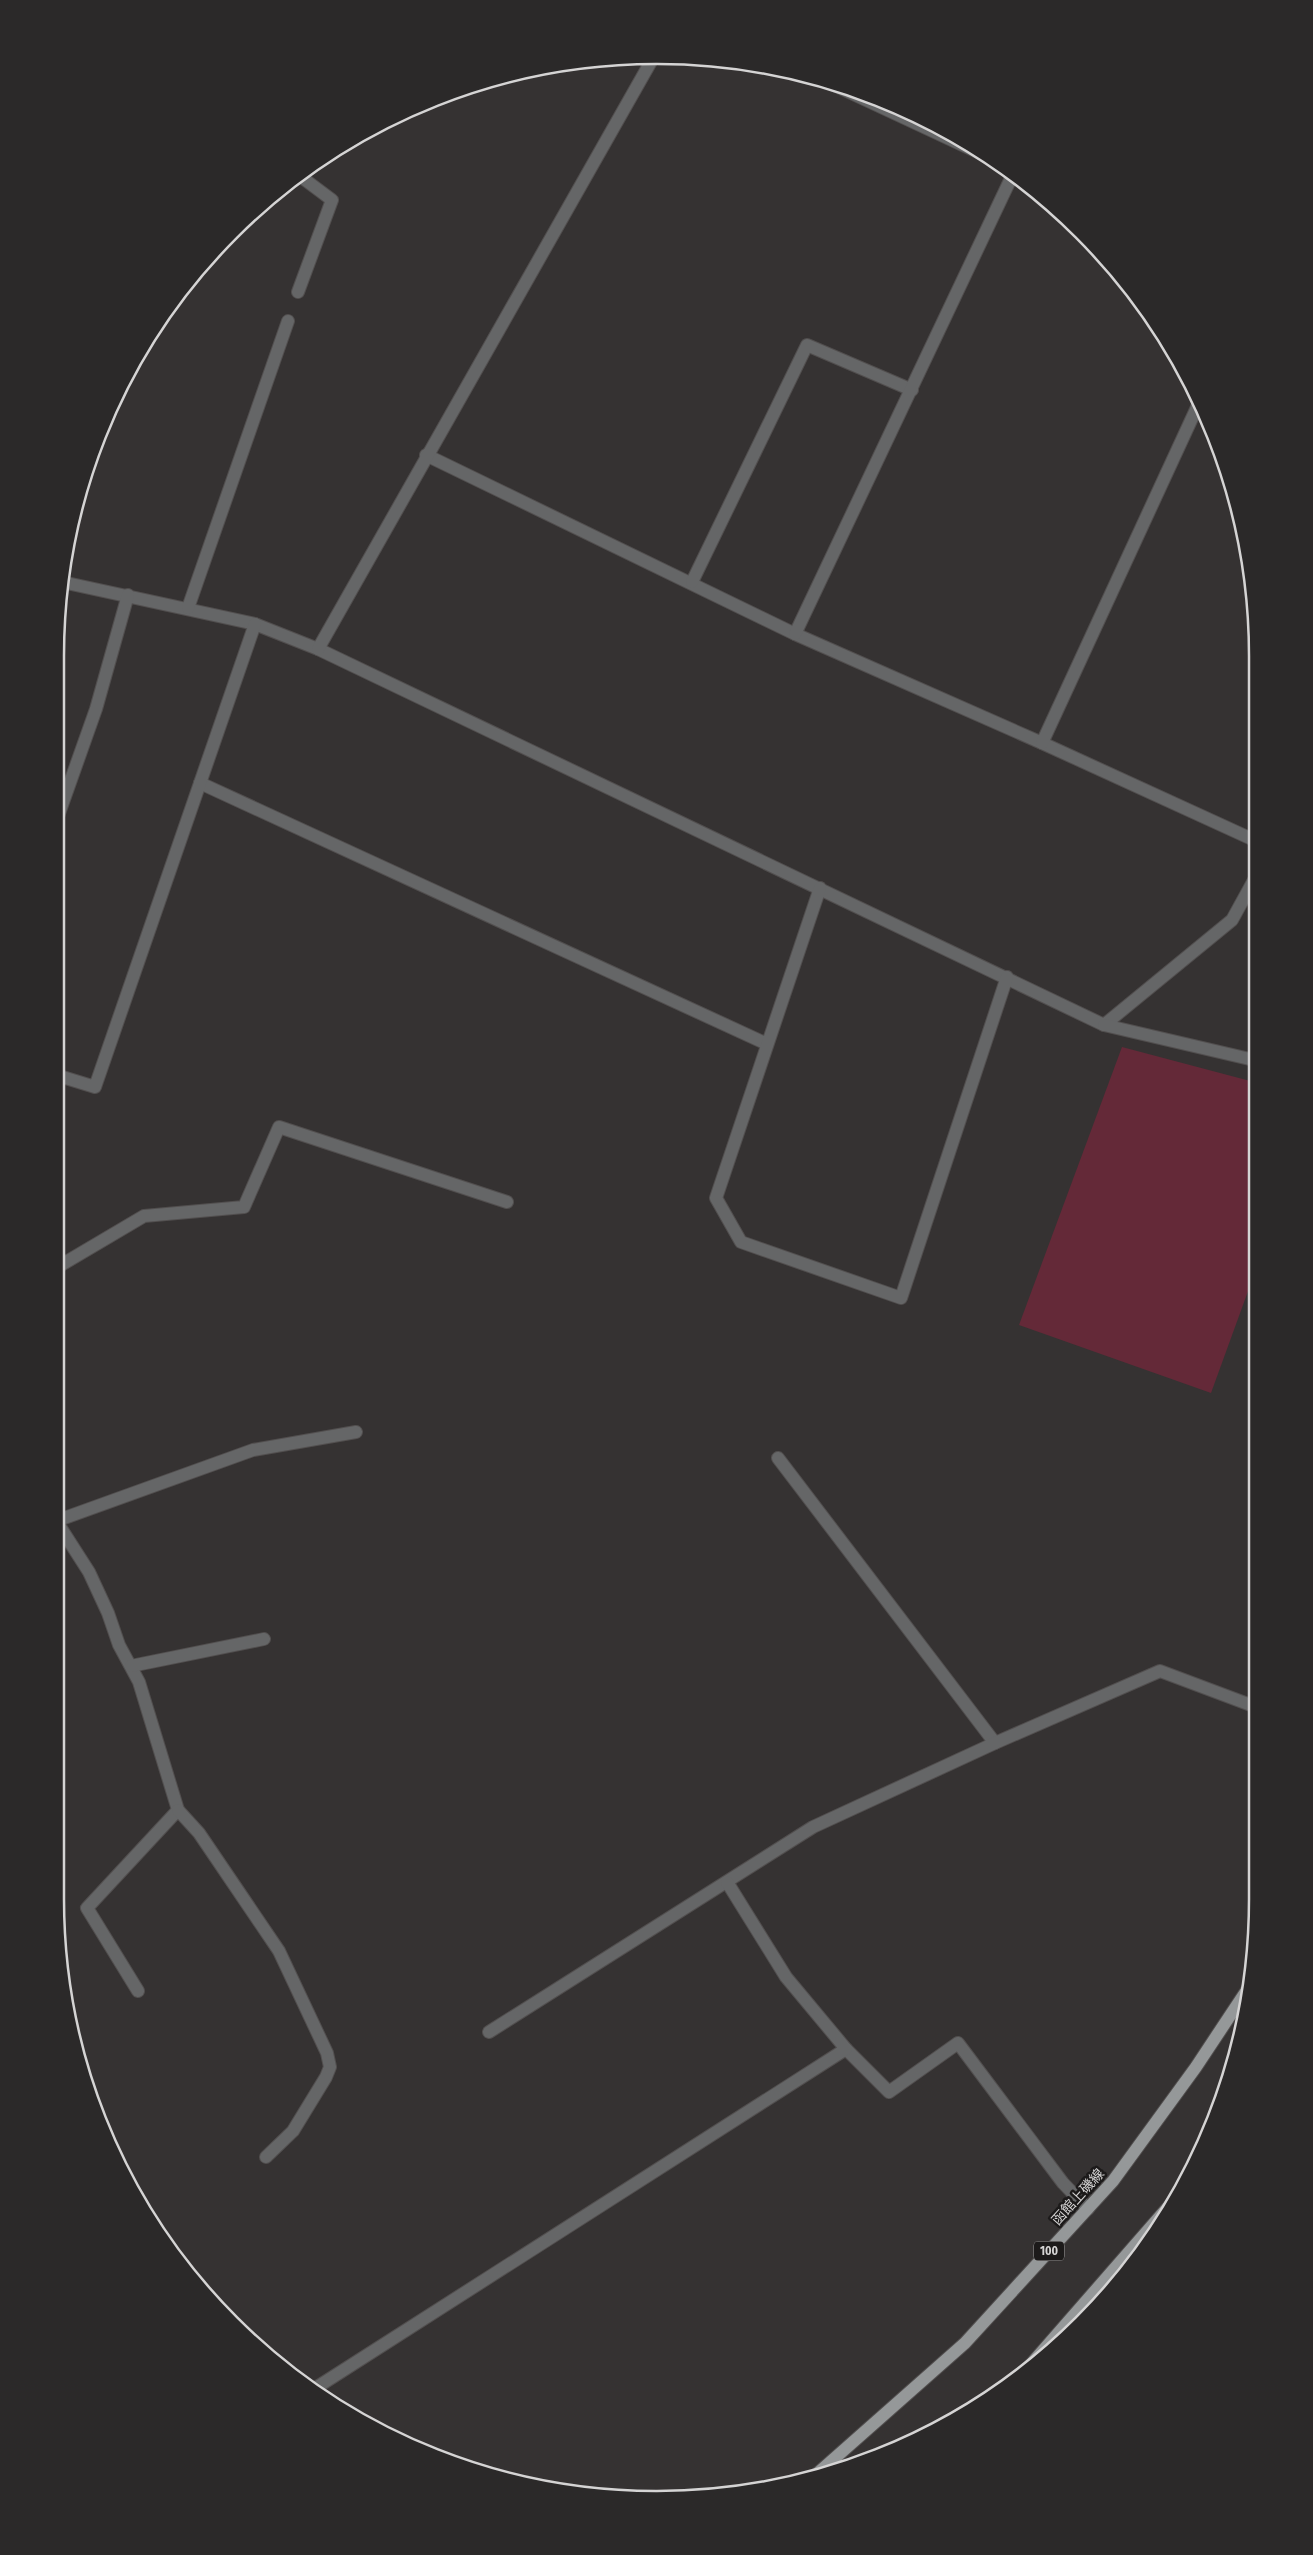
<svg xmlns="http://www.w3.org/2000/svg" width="1313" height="2555" viewBox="0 0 1313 2555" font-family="'Fira Sans Condensed','Noto Sans JP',sans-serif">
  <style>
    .green { fill: #642938 }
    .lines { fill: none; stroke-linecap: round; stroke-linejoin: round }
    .street-casing { stroke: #524f4f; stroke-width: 14 }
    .primary-casing { stroke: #524f4f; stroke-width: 14 }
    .street { stroke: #656667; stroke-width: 12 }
    .primary { stroke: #959899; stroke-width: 12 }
    .labels { text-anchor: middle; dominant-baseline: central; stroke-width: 5; stroke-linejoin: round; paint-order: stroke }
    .shield { fill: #1c1a1a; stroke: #9e9c9c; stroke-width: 1 }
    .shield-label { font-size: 12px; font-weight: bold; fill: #d5d4d4 }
    .street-label { font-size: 14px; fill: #d5d4d4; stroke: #1c1a1a }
    .rim { fill: none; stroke: #d5d4d4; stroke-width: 2.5 }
  </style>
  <rect width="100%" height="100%" fill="#353232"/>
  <!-- green -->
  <path class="green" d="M1122 1047 1254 1082 1255 1272 1211 1393 1019 1325Z"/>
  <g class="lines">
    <defs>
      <g id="street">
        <path d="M821 79 986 156"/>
        <path d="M298 292 332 200 300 176"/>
        <path d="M426 455 795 634 1042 743 1254 840"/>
        <path d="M62 582 255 624 318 649 1104 1025 1232 920 1254 880"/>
        <path d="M692 582 807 345 912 390"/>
        <path d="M188 608 288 321"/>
        <path d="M795 634 1013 174"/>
        <path d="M318 649 653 58"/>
        <path d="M1042 743 1199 403"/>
        <path d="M200 783 767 1044"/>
        <path d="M56 822 96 709 128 595"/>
        <path d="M820 888 716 1198 741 1242 901 1298 1007 977"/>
        <path d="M1104 1025 1254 1060"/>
        <path d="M56 1075 95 1087 255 624"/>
        <path d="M56 1268 144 1216 244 1207 279 1127 507 1202"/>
        <path d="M778 1458 995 1743"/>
        <path d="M55 1519 89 1572 108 1613 119 1645 139 1682 178 1810 87 1908 138 1991"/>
        <path d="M56 1521 253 1450 356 1432"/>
        <path d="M131 1666 264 1639"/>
        <path d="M178 1810 199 1833 279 1951 327 2053 330 2067 326 2077 293 2131 266 2157"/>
        <path d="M489 2032 813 1827 995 1743 1160 1671 1256 1707"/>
        <path d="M846 2049 889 2092 958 2043 1063 2183 1088 2209"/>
        <path d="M314 2389 846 2049 786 1977 727 1882"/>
      </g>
      <g id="primary">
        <path d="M1026 2370 1177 2197"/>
        <path d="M810 2480 965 2343 1113 2181 1196 2067 1249 1987"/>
      </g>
    </defs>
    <!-- street casing -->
    <use href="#street" class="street-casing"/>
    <!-- primary casing -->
    <use href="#primary" class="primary-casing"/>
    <!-- street -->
    <use href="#street" class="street"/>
    <!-- primary -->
    <use href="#primary" class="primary"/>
  </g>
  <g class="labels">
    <!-- shield labels -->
    <rect class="shield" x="1034" y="2241.5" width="30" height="19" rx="4"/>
    <g class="shield-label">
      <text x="1049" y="2251">100</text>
    </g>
    <!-- street labels -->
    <g class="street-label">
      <text transform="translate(1078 2197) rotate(-48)">函館上磯線</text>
    </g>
  </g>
  <!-- crop -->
  <path d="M0 0H1313V2555H0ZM656 64H657A592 592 0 0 1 1249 656V1899A592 592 0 0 1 657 2491H656A592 592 0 0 1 64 1899V656A592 592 0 0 1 656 64Z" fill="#2b2929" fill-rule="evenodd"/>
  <path class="rim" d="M656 64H657A592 592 0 0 1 1249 656V1899A592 592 0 0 1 657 2491H656A592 592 0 0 1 64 1899V656A592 592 0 0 1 656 64Z"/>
</svg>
